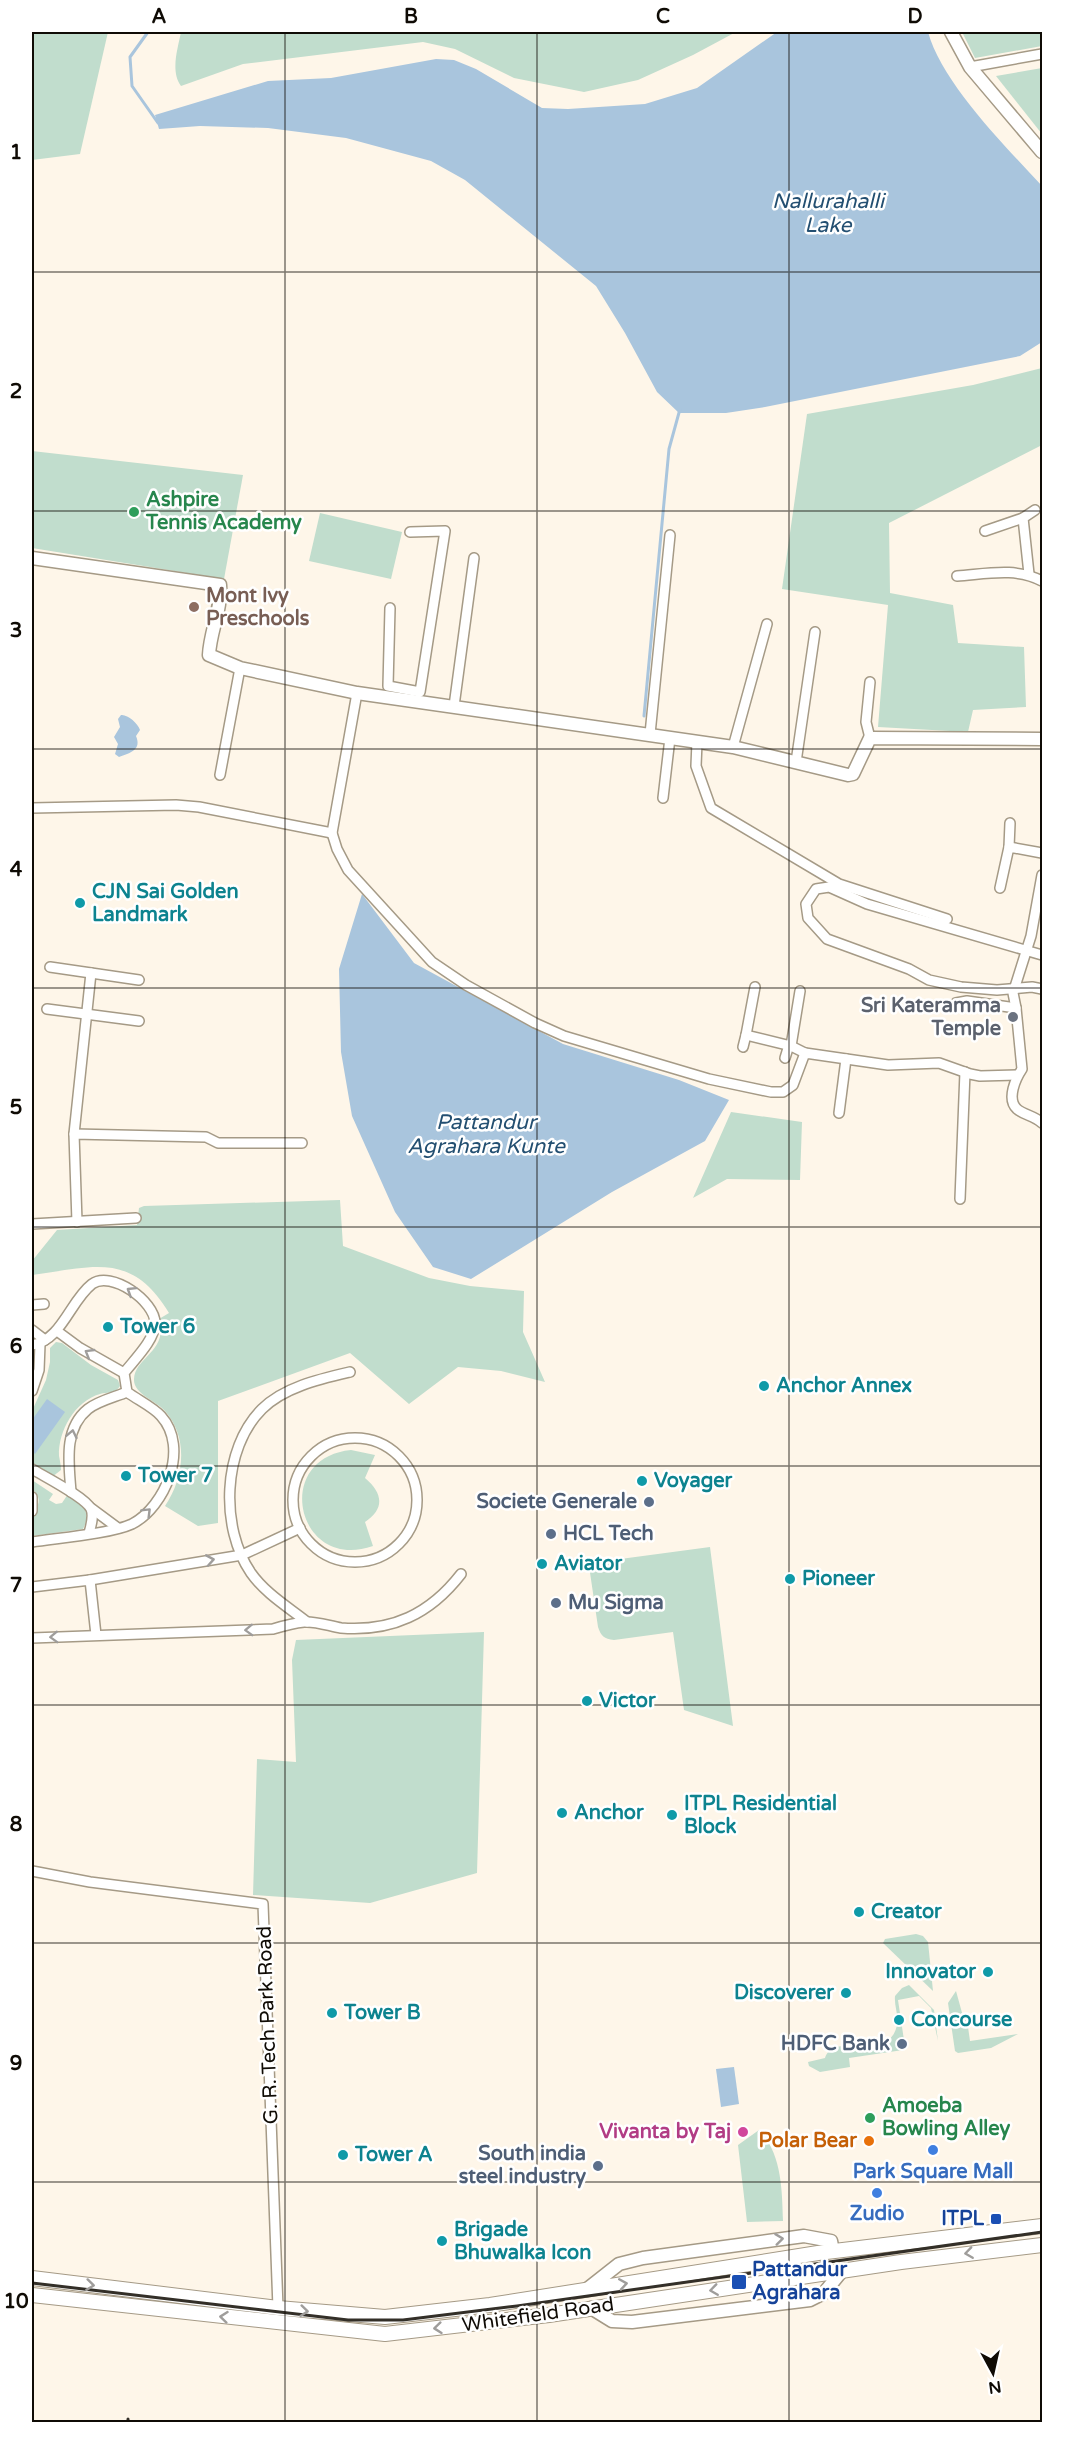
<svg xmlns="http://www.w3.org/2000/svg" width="1074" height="2454" viewBox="0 0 1074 2454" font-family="'Varela Round',sans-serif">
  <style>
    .green { fill: #c1ddcd }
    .water { fill: #a9c5dd }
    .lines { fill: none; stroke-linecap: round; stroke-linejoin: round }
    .stream { stroke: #a9c5dd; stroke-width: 3 }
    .street-casing { stroke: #a59a86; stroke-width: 12 }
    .secondary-casing { stroke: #a59a86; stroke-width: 15 }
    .primary-casing { stroke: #a59a86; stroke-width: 16 }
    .street { stroke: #fff; stroke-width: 9 }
    .secondary { stroke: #fff; stroke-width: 12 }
    .primary { stroke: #fff; stroke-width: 14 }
    .rail { stroke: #332f28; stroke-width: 3 }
    .oneway { stroke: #9f9d9b }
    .grid { fill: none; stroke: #0f0b05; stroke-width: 1.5; stroke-opacity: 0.55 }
    .leisure-dot { fill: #2e9e5b; stroke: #fff; stroke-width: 2 }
    .education-dot { fill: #8d6e63; stroke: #fff; stroke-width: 2 }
    .culture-dot { fill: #0f9aa8; stroke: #fff; stroke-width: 2 }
    .worship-dot { fill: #6b7280; stroke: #fff; stroke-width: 2 }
    .service-dot { fill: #5c6f8a; stroke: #fff; stroke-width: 2 }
    .hotel-dot { fill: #d1479c; stroke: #fff; stroke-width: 2 }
    .food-dot { fill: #e8710a; stroke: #fff; stroke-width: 2 }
    .shop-dot { fill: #3f7fe0; stroke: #fff; stroke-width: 2 }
    .transit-dot { fill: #1a4fb4; stroke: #fff; stroke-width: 2 }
    .labels { text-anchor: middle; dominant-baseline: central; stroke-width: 5; stroke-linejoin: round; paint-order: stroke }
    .leisure-label { font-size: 20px; font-weight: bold; fill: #27864d; stroke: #fff; text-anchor: start }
    .education-label { font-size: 20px; font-weight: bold; fill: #785e54; stroke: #fff; text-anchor: start }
    .culture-label { font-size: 20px; font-weight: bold; fill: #0d838f; stroke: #fff; text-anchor: start }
    .worship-label { font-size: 20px; font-weight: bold; fill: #5b616d; stroke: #fff; text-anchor: end }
    .service-label { font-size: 20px; font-weight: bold; fill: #4e5e75; stroke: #fff; text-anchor: end }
    .street-label { font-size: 20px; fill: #0f0b05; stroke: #fff }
    .hotel-label { font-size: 20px; font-weight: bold; fill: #b23c85; stroke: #fff; text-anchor: end }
    .food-label { font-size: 20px; font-weight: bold; fill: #c56008; stroke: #fff; text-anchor: end }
    .shop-label { font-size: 20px; font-weight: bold; fill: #366cbe; stroke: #fff }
    .transit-label { font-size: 20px; font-weight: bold; fill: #164399; stroke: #fff; text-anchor: end }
    .water-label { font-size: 21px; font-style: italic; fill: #234f71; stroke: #fff }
    .neatline { fill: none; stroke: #0f0b05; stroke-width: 2 }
    .grid-label { font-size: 20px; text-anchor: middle; font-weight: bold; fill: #0f0b05 }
  </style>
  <rect width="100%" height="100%" fill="#fef6e9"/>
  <!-- green -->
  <g class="green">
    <path d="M32 32H108L80 154 32 160Z"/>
    <path d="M181 32H736L693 55 638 80 584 92 514 78 455 49 423 42 243 64 181 86C170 71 178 48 181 32Z"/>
    <path d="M962 32H1042V46L975 58Z"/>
    <path d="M1042 68V134L996 76Z"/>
    <path d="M1042 368V445L889 523 890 593 953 605 958 643 1024 647 1026 707 973 710 968 732 878 727 888 605 782 589 807 414 973 385Z"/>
    <path d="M32 451 243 475 224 579 32 548Z"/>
    <path d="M320 513 402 532 391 579 309 561Z"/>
    <path d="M731 1112 802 1122 800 1180 727 1179 693 1198Z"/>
    <path d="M340 1200 343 1246 429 1278 470 1286 524 1291 523 1332 545 1382 501 1371 458 1367 409 1404 350 1353 218 1401V1523L198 1526 165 1506C184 1478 189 1438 165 1411 157 1401 133 1394 134 1379 135 1357 169 1351 159 1319L169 1313C132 1251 93 1267 32 1275V1261L57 1230 137 1225 139 1208 144 1206Z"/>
    <path d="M56 1342 62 1343 91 1365 118 1380 120 1386C116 1393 108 1392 100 1394 75 1401 58 1431 59 1456 60 1461 61 1466 61 1470L52 1477 32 1464V1411L46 1380 50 1362V1348Z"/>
    <path d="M351 1450 375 1455 365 1478C383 1493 385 1509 365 1522L373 1546C297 1573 271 1458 351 1450Z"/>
    <path d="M32 1480 53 1494 49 1500 56 1504 62 1503 68 1494C84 1500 91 1514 83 1529L32 1536C32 1531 31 1525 32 1521 34 1508 46 1501 32 1489Z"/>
    <path d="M710 1547 733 1726 684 1710 673 1632 614 1640C604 1639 601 1636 598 1627L588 1559 597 1557 598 1562Z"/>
    <path d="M484 1632 477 1873 370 1903 253 1895 257 1759 296 1762 292 1660 296 1640Z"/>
    <path d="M916 1934 923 1936 928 1942 933 1991 883 1943 885 1939Z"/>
    <path d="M909 1985 934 2010 938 2041 931 2008 919 1996 898 2000 905 2047 903 2050 849 2058 850 2067 820 2072 809 2066 808 2062 825 2058C834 2030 889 2064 897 2025 899 2016 894 2006 895 1996L902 1988Z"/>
    <path d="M956 1991 964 2020H967L970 2041 1018 2034 991 2048 958 2053 955 2051 948 2003Z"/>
    <path d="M759 2130C782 2154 782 2190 783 2221L747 2222 738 2145Z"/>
  </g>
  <!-- water -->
  <g class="water">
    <path d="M777 32H928C942 83 1006 147 1042 186V342L1020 356 765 407 726 413H679L657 392 625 333 596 286 465 180 431 161 346 138 268 128 200 126 159 129 155 115 268 81 331 78 436 59 454 60 476 69 542 108 568 109 645 104 697 88Z"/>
    <path d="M121 715C127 714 138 723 140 730L136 736C142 750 130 753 119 757L115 754 118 744 114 737 120 727 118 719Z"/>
    <path d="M362 894 414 963 563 1044 679 1080 729 1100 705 1141 612 1192 471 1279 433 1267 395 1212 352 1116 341 1052 339 969Z"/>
    <path d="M47 1399 65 1412 35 1454 32 1451V1420Z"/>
    <path d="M734 2067 739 2104 721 2107 716 2069Z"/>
  </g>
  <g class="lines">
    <!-- stream -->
    <g class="stream">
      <path d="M148 32 130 57 132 86 158 123"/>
      <path d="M644 716 669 449 680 409"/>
    </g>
    <defs>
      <g id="street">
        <path d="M970 67 1042 54"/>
        <path d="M985 531 1023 518"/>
        <path d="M1029 574 1023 518 1035 510"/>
        <path d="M957 576C986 574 1016 567 1042 581"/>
        <path d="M390 608 388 686 420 692 445 531 410 532"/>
        <path d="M870 682 866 722 870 738"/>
        <path d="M357 693 332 833 337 849 348 870 432 962 466 985 535 1023 564 1036 709 1079 771 1092H783L793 1085 805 1053 888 1065 939 1063 970 1074 980 1076 1017 1075"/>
        <path d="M454 706 474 558"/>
        <path d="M650 734 670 535"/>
        <path d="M697 742 696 766 711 808 839 884 947 919"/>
        <path d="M733 747 767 624"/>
        <path d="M796 762 815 632"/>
        <path d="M220 775 240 668"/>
        <path d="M663 798 670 738"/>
        <path d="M32 808 176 805 199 807 332 833"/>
        <path d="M1009 847 1010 823"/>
        <path d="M1000 888 1009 847 1042 853"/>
        <path d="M1042 955 867 904 829 887 816 889 806 904 808 918 827 939 909 969 929 980 961 987 997 990 1032 987 1042 989"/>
        <path d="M50 967 139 980"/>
        <path d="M755 987 746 1035 791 1046 805 1053"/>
        <path d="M956 1003 967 1001 1016 1008 1022 1069C1016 1078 1006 1099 1017 1109 1024 1115 1035 1116 1042 1123"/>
        <path d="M1016 1008 1013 993 1031 936 1042 875"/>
        <path d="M47 1009 139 1021"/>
        <path d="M791 1046 800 991"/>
        <path d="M743 1047 746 1035"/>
        <path d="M785 1058 789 1045"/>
        <path d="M839 1113 846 1059"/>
        <path d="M74 1134 91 973"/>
        <path d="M960 1199 965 1072"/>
        <path d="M77 1222 74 1134 206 1137 218 1143H302"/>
        <path d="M32 1224 136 1218"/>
        <path d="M32 1305 44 1304"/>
        <path d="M32 1330 45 1340"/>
        <path d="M57 1331 80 1348 124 1373"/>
        <path d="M32 1345C62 1340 70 1301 92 1284 111 1270 155 1301 155 1323 155 1340 134 1360 124 1373L127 1392C138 1400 153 1407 161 1416 190 1448 165 1507 132 1524 110 1534 57 1538 32 1542"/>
        <path d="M32 1391 39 1370 40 1344"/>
        <circle cx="355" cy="1500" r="62"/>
        <path d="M32 1469C45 1477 85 1497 91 1509 94 1516 91 1526 89 1533"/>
        <path d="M71 1492C69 1464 63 1429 88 1409 98 1401 115 1397 127 1392"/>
        <path d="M32 1497V1511"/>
        <path d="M91 1508 118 1528"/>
        <path d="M90 1580 242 1555 300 1528"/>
        <path d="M32 1587 90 1580 96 1635"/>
        <path d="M307 1622C288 1607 265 1593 251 1573 220 1528 222 1449 262 1409 284 1387 320 1379 350 1372"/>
        <path d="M32 1638 273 1629C283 1626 294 1623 304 1622 316 1621 329 1626 341 1628 392 1632 430 1614 461 1574"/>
        <path d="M32 1871 90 1882 263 1904 278 2308"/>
      </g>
      <g id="secondary">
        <path d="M951 32 970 67 1042 152"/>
        <path d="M32 558 220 585C222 609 210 631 209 655L240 668 357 693 733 747 848 775 853 774 870 738 1042 739"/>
        <path d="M586 2290 619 2264 643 2258 804 2236 831 2241 833 2251"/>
        <path d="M591 2308 612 2321 632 2322 810 2300 824 2293 841 2272"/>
      </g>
      <g id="primary">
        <path d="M32 2278 278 2308 385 2317 490 2305 818 2253 1042 2226"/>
        <path d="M32 2295 385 2334 549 2315 901 2262 1042 2245"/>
      </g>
    </defs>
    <!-- street casing -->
    <use href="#street" class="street-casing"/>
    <!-- secondary casing -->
    <use href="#secondary" class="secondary-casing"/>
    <!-- primary casing -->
    <use href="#primary" class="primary-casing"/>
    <!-- street -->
    <use href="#street" class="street"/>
    <!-- secondary -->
    <use href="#secondary" class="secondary"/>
    <!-- primary -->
    <use href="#primary" class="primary"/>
    <!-- rail -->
    <g class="rail">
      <path d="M32 2283 348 2320H403L517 2306 1042 2232"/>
      <path d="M128 2422V2419"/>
    </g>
  </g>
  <!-- one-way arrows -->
  <defs><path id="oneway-chevron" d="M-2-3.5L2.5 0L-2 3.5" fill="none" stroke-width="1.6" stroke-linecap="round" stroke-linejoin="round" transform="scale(1.5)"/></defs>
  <g class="oneway">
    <use href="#oneway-chevron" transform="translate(131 1291) rotate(-148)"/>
    <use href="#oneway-chevron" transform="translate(89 1353) rotate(-149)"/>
    <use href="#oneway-chevron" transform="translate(72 1434) rotate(-78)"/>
    <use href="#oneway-chevron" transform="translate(147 1512) rotate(-45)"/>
    <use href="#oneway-chevron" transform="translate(210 1560) rotate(-10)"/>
    <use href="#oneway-chevron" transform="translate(249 1630) rotate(178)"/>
    <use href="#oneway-chevron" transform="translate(54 1637) rotate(178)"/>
    <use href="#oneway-chevron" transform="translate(779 2239) rotate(-7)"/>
    <use href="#oneway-chevron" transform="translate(969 2253) rotate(172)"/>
    <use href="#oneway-chevron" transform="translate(623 2284) rotate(-9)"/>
    <use href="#oneway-chevron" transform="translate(90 2285) rotate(7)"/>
    <use href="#oneway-chevron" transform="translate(714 2290) rotate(172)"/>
    <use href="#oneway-chevron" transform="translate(304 2311) rotate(6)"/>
    <use href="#oneway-chevron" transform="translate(224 2317) rotate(-174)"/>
    <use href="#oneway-chevron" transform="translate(438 2328) rotate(174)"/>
  </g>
  <!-- grid -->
  <path class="grid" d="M285 32V2422M537 32V2422M789 32V2422M32 272H1042M32 511H1042M32 749H1042M32 988H1042M32 1227H1042M32 1466H1042M32 1705H1042M32 1943H1042M32 2182H1042"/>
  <!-- markers -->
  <g class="leisure-dot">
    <circle cx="134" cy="512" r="6"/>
    <circle cx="870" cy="2118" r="6"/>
  </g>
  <circle class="education-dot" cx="194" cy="607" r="6"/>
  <g class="culture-dot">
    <circle cx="80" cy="903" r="6"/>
    <circle cx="108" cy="1327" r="6"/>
    <circle cx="764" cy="1386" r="6"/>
    <circle cx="126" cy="1476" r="6"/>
    <circle cx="642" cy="1481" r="6"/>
    <circle cx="542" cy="1564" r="6"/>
    <circle cx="790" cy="1579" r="6"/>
    <circle cx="587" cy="1701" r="6"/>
    <circle cx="562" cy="1813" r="6"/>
    <circle cx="672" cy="1815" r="6"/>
    <circle cx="859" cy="1912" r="6"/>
    <circle cx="988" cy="1972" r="6"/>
    <circle cx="846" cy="1993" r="6"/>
    <circle cx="332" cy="2013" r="6"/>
    <circle cx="899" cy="2020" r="6"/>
    <circle cx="343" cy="2155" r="6"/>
    <circle cx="442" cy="2241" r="6"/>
  </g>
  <circle class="worship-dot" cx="1013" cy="1017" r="6"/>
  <g class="service-dot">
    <circle cx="649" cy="1502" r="6"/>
    <circle cx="551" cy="1534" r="6"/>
    <circle cx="556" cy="1603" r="6"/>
    <circle cx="902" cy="2044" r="6"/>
    <circle cx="598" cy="2166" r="6"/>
  </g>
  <circle class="hotel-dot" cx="743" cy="2132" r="6"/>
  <circle class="food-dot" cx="869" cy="2141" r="6"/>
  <g class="shop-dot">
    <circle cx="933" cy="2150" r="6"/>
    <circle cx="877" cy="2193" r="6"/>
  </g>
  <g class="transit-dot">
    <rect x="990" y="2213" width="12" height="12" rx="3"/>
    <rect x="731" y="2274" width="16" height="16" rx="3"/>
  </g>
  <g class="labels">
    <!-- leisure labels -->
    <g class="leisure-label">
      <text x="146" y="500">Ashpire<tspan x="146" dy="23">Tennis Academy</tspan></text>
      <text x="882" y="2106">Amoeba<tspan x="882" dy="23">Bowling Alley</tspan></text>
    </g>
    <!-- education labels -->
    <g class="education-label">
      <text x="206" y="596">Mont Ivy<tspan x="206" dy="23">Preschools</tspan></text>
    </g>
    <!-- culture labels -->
    <g class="culture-label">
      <text x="92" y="892">CJN Sai Golden<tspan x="92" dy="23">Landmark</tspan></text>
      <text x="120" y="1327">Tower 6</text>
      <text x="776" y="1386">Anchor Annex</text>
      <text x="138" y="1476">Tower 7</text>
      <text x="654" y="1481">Voyager</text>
      <text x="554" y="1564">Aviator</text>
      <text x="802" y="1579">Pioneer</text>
      <text x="599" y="1701">Victor</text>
      <text x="684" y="1804">ITPL Residential<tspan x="684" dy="23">Block</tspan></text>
      <text x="574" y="1813">Anchor</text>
      <text x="871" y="1912">Creator</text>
      <text x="976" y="1972" text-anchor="end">Innovator</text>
      <text x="834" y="1993" text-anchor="end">Discoverer</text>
      <text x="344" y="2013">Tower B</text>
      <text x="911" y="2020">Concourse</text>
      <text x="355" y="2155">Tower A</text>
      <text x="454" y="2230">Brigade<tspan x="454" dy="23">Bhuwalka Icon</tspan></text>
    </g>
    <!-- worship labels -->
    <g class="worship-label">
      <text x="1001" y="1006">Sri Kateramma<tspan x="1001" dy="23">Temple</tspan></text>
    </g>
    <!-- service labels -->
    <g class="service-label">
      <text x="637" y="1502">Societe Generale</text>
      <text x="563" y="1534" text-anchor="start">HCL Tech</text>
      <text x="568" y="1603" text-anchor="start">Mu Sigma</text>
      <text x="890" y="2044">HDFC Bank</text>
      <text x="586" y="2154">South india<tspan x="586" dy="23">steel industry</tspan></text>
    </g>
    <!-- street labels -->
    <g class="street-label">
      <text transform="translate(268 2025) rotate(-92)">G. R. Tech Park Road</text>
      <text transform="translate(538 2315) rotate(-8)">Whitefield Road</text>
    </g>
    <!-- hotel labels -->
    <g class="hotel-label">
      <text x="731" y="2132">Vivanta by Taj</text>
    </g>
    <!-- food labels -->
    <g class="food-label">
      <text x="857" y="2141">Polar Bear</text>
    </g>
    <!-- shop labels -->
    <g class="shop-label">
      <text x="933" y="2172">Park Square Mall</text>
      <text x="877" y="2214">Zudio</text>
    </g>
    <!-- transit labels -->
    <g class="transit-label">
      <text x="984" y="2219">ITPL</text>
      <text x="752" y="2270" text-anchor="start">Pattandur<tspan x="752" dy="23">Agrahara</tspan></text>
    </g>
    <!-- water labels -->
    <g class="water-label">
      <text x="828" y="201">Nallurahalli<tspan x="828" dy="24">Lake</tspan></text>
      <text x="486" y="1122">Pattandur<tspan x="486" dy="24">Agrahara Kunte</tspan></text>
    </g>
  </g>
  <!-- border -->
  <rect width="1074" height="2454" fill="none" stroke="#ffffff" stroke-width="66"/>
  <!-- north arrow -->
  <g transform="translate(993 2373) rotate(172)" stroke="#ffffff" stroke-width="4.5" paint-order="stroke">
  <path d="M0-4.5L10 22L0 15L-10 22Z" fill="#0f0b05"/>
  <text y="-9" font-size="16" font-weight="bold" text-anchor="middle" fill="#0f0b05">N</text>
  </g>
  <rect x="33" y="33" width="1008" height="2388" class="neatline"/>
  <g class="grid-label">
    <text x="159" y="23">A</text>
    <text x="411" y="23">B</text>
    <text x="663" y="23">C</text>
    <text x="915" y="23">D</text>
    <text x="16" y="159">1</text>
    <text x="16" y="398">2</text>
    <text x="16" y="637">3</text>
    <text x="16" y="876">4</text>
    <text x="16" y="1114">5</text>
    <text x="16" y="1353">6</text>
    <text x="16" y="1592">7</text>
    <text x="16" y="1831">8</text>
    <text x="16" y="2070">9</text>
    <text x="16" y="2308">10</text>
  </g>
</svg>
